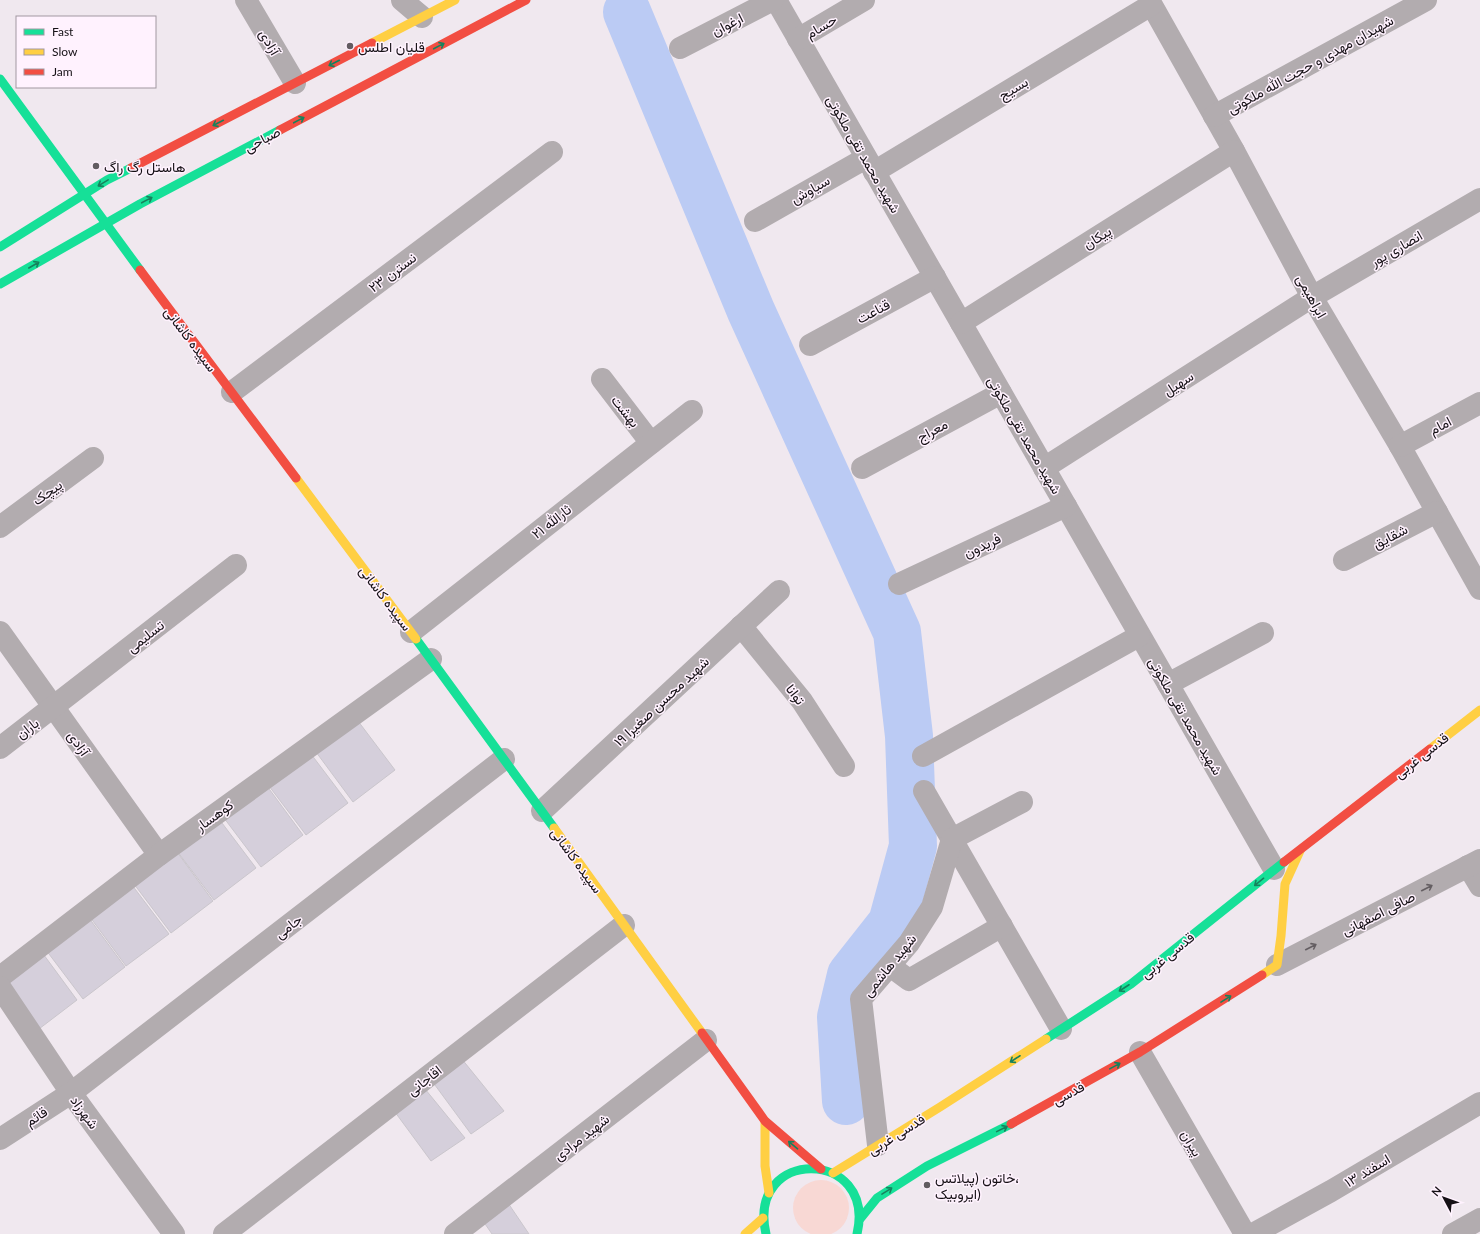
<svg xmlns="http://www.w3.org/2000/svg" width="1480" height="1234" viewBox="0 0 1480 1234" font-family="Lato,Vazirmatn,sans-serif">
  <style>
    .park { fill: #f8d8d4 }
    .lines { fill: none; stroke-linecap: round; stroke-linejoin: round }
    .river { stroke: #bbcbf4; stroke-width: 48 }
    .building { fill: #d5cfdb; stroke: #cac6cc }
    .street { stroke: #b2acaf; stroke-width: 22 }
    .fast { stroke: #16e098; stroke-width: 9 }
    .slow { stroke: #ffcf43; stroke-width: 9 }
    .jam { stroke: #f24e42; stroke-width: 9 }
    .oneway { stroke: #16825d }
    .oneway2 { stroke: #645e62 }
    .poi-dot { fill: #625c61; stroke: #fff2fe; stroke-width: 1.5 }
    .labels { text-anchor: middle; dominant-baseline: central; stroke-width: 3; stroke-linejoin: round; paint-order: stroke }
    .street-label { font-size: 14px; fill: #151015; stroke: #fff2fe }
    .poi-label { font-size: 14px; fill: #151015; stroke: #fff2fe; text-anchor: start }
  </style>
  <rect width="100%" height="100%" fill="#f0e8ef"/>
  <!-- park -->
  <circle class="park" cx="821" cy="1208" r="28"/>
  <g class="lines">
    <!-- river -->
    <path class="river" d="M627 12 751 311 897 632 909 736 913 846 892 923 851 975 841 1017 846 1101"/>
  </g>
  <!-- building -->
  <g class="building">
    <path d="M358 721 395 770 353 802 316 752Z"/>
    <path d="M311 754 348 803 306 835 269 786Z"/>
    <path d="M267 786 303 835 261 867 224 818Z"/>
    <path d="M219 819 256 868 214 900 177 851Z"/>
    <path d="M177 852 213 901 171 933 134 884Z"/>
    <path d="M132 885 169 934 126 966 90 917Z"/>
    <path d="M89 918 125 967 83 999 46 950Z"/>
    <path d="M41 951 77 1000 35 1032 0 985Z"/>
    <path d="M461 1058 504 1111 471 1134 432 1081Z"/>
    <path d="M421 1084 465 1138 431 1161 392 1108Z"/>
    <path d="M506 1200 529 1234H492L481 1218Z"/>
  </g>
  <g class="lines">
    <!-- street -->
    <g class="street">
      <path d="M246 0 295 83"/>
      <path d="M402 0 422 17"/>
      <path d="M776 0C942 290 1108 580 1274 869"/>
      <path d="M1149 0 1234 151 1312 297 1400 446 1480 589"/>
      <path d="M798 39 864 0"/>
      <path d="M680 48 773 0"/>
      <path d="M1214 116 1426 0"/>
      <path d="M874 172 1151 5"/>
      <path d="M755 221 866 158"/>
      <path d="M961 323 1234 151"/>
      <path d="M810 345 935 277"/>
      <path d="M602 379 651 443"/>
      <path d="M232 392 552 152"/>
      <path d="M1400 446 1480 403"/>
      <path d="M862 468 1001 393"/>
      <path d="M1044 468 1312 297 1480 199"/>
      <path d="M0 527 93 458"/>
      <path d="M1344 560 1437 512"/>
      <path d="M899 584 1066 506"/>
      <path d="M741 626 802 701 844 766"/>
      <path d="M0 632 159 855"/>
      <path d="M411 632 692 411"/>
      <path d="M1168 684 1263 633"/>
      <path d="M0 748 236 565"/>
      <path d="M923 756 1139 636"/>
      <path d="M924 791 1061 1029"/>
      <path d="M542 811 779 591"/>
      <path d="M1468 866 1480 886"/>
      <path d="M1277 965 1480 860"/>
      <path d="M890 966 909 980 1002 926"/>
      <path d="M0 977 159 855 431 659"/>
      <path d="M0 987 71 1093 174 1234"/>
      <path d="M1140 1052 1245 1234"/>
      <path d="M0 1139 71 1093 504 759"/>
      <path d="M878 1145 861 999 909 943 932 907 952 839 1022 802"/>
      <path d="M224 1234 624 925"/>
      <path d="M455 1234 706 1040"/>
      <path d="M1253 1234 1331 1191 1480 1103"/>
      <path d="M1453 1234 1480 1219"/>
    </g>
    <!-- fast -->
    <g class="fast">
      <path d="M0 79 140 270"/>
      <path d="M0 247 107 180 131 168"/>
      <path d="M0 284 140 204 280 130"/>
      <path d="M416 639 554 828"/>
      <path d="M1046 1039 1131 984 1284 862"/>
      <path d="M860 1219 877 1198 927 1166 1011 1124"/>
      <path d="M766 1234C746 1146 877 1148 857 1234"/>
    </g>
    <!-- slow -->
    <g class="slow">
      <path d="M372 43 455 0"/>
      <path d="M296 478 416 639"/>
      <path d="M1430 749 1480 710"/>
      <path d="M554 828 702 1033"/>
      <path d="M1262 975 1277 965 1281 936 1285 884 1300 851"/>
      <path d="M765 1121V1166L769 1193"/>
      <path d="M833 1173 940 1107 1046 1039"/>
      <path d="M745 1234 763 1218"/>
    </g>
    <!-- jam -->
    <g class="jam">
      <path d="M280 130 526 0"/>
      <path d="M131 168 372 43"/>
      <path d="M140 270 296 478"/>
      <path d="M1284 862 1430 749"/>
      <path d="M702 1033 765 1121 821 1169"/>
      <path d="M1011 1124 1140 1052 1262 975"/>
    </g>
  </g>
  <!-- one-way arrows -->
  <defs><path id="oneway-shaft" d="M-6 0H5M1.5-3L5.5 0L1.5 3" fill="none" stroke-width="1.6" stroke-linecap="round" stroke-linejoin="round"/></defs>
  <g class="oneway">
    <use href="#oneway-shaft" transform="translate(439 46) rotate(-28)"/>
    <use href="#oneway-shaft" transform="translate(334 63) rotate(153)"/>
    <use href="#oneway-shaft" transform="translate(299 120) rotate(-28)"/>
    <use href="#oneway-shaft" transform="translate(218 123) rotate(153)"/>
    <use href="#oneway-shaft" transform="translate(103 183) rotate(149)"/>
    <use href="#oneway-shaft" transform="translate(147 200) rotate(-28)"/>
    <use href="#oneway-shaft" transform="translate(34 265) rotate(-30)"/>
    <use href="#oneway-shaft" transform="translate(1259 882) rotate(141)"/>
    <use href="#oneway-shaft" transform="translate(1124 988) rotate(147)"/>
    <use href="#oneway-shaft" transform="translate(1226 999) rotate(-32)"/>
    <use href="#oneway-shaft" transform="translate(1015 1059) rotate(147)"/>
    <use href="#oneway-shaft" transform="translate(1115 1066) rotate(-29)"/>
    <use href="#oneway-shaft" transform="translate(1002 1129) rotate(-26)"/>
    <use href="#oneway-shaft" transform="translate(793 1145) rotate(-140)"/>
    <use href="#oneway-shaft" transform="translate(887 1191) rotate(-32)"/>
  </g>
  <g class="oneway2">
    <use href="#oneway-shaft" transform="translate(1427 888) rotate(-27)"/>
    <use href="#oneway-shaft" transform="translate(1311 947) rotate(-27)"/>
  </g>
  <!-- markers -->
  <g class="poi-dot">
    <circle cx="350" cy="46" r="4"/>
    <circle cx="96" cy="166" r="4"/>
    <circle cx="927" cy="1185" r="4"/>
  </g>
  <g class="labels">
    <!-- street labels -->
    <g class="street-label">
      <text transform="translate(727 24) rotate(-27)">ارغوان</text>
      <text transform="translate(821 26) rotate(-31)">حسام</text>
      <text transform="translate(270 42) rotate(60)">آزادی</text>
      <text transform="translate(1310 64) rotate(-29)">شهیدان مهدی و حجت الله ملکوتی</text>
      <text transform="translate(1013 88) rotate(-31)">بسیج</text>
      <text transform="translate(262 139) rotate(-28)">صباحی</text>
      <text transform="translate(864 154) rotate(60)">شهید محمد تقی ملکوتی</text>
      <text transform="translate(810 189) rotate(-30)">سیاوش</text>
      <text transform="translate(1097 237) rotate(-32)">پیکان</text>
      <text transform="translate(1396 248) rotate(-30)">انصاری پور</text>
      <text transform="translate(392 272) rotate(-37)">نسترن ۲۳</text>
      <text transform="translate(1312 296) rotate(61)">ابراهیمی</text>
      <text transform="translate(873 311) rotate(-28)">قناعت</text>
      <text transform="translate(191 339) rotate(53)">سپیده کاشانی</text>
      <text transform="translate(1178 383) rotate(-33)">سهیل</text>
      <text transform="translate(626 411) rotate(52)">بهشت</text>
      <text transform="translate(1440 425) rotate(-28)">امام</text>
      <text transform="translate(932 430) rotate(-28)">معراج</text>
      <text transform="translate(1025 435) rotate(60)">شهید محمد تقی ملکوتی</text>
      <text transform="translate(47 492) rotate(-36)">پیچک</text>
      <text transform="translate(551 521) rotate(-38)">ثارالله ۲۱</text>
      <text transform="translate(1390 536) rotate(-27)">شقایق</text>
      <text transform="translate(982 545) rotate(-25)">فریدون</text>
      <text transform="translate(386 598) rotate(53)">سپیده کاشانی</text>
      <text transform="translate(145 636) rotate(-38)">تسلیمی</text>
      <text transform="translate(796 694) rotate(52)">توانا</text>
      <text transform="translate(661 701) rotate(-43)">شهید محسن صغیرا ۱۹</text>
      <text transform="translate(1186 716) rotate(60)">شهید محمد تقی ملکوتی</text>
      <text transform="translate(27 728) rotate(-38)">باران</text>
      <text transform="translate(79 743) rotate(55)">آزادی</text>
      <text transform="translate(1421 755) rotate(-38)">قدسی غربی</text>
      <text transform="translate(214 815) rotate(-36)">کوهسار</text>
      <text transform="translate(577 860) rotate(54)">سپیده کاشانی</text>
      <text transform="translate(1378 913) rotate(-27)">صافی اصفهانی</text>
      <text transform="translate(288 926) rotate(-38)">جامی</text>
      <text transform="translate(1167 955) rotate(-39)">قدسی غربی</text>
      <text transform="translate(889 965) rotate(-51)">شهید هاشمی</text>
      <text transform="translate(424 1080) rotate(-38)">اقاجانی</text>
      <text transform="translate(1068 1093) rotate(-29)">قدسی</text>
      <text transform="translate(85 1112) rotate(54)">شهرزاد</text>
      <text transform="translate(36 1116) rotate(-33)">قائم</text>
      <text transform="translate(896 1134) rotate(-32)">قدسی غربی</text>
      <text transform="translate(581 1137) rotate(-38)">شهید مرادی</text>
      <text transform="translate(1192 1143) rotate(60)">پیران</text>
      <text transform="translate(1367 1170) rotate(-31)">اسفند ۱۳</text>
    </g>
    <!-- poi labels -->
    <g class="poi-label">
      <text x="358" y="46">قلیان اطلس</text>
      <text x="104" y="166">هاستل رگ راگ</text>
      <text x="935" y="1177">خاتون (پیلاتس،<tspan x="935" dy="16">ایروبیک)</tspan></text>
    </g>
  </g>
  <!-- legend -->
  <rect x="16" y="16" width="140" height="72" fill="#fff2fe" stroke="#a198a1"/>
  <rect x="24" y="29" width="20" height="6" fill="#16e098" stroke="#a198a1"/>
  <text x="52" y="36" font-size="12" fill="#151015">Fast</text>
  <rect x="24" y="49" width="20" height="6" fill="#ffcf43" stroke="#a198a1"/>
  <text x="52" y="56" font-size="12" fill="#151015">Slow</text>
  <rect x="24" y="69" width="20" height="6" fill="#f24e42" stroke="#a198a1"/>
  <text x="52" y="76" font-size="12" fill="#151015">Jam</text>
  <!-- north arrow -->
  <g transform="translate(1444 1198) rotate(311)" stroke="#fff2fe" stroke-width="3" paint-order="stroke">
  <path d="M0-3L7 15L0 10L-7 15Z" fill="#151015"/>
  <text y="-6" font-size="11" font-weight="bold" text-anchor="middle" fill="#151015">N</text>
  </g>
</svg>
